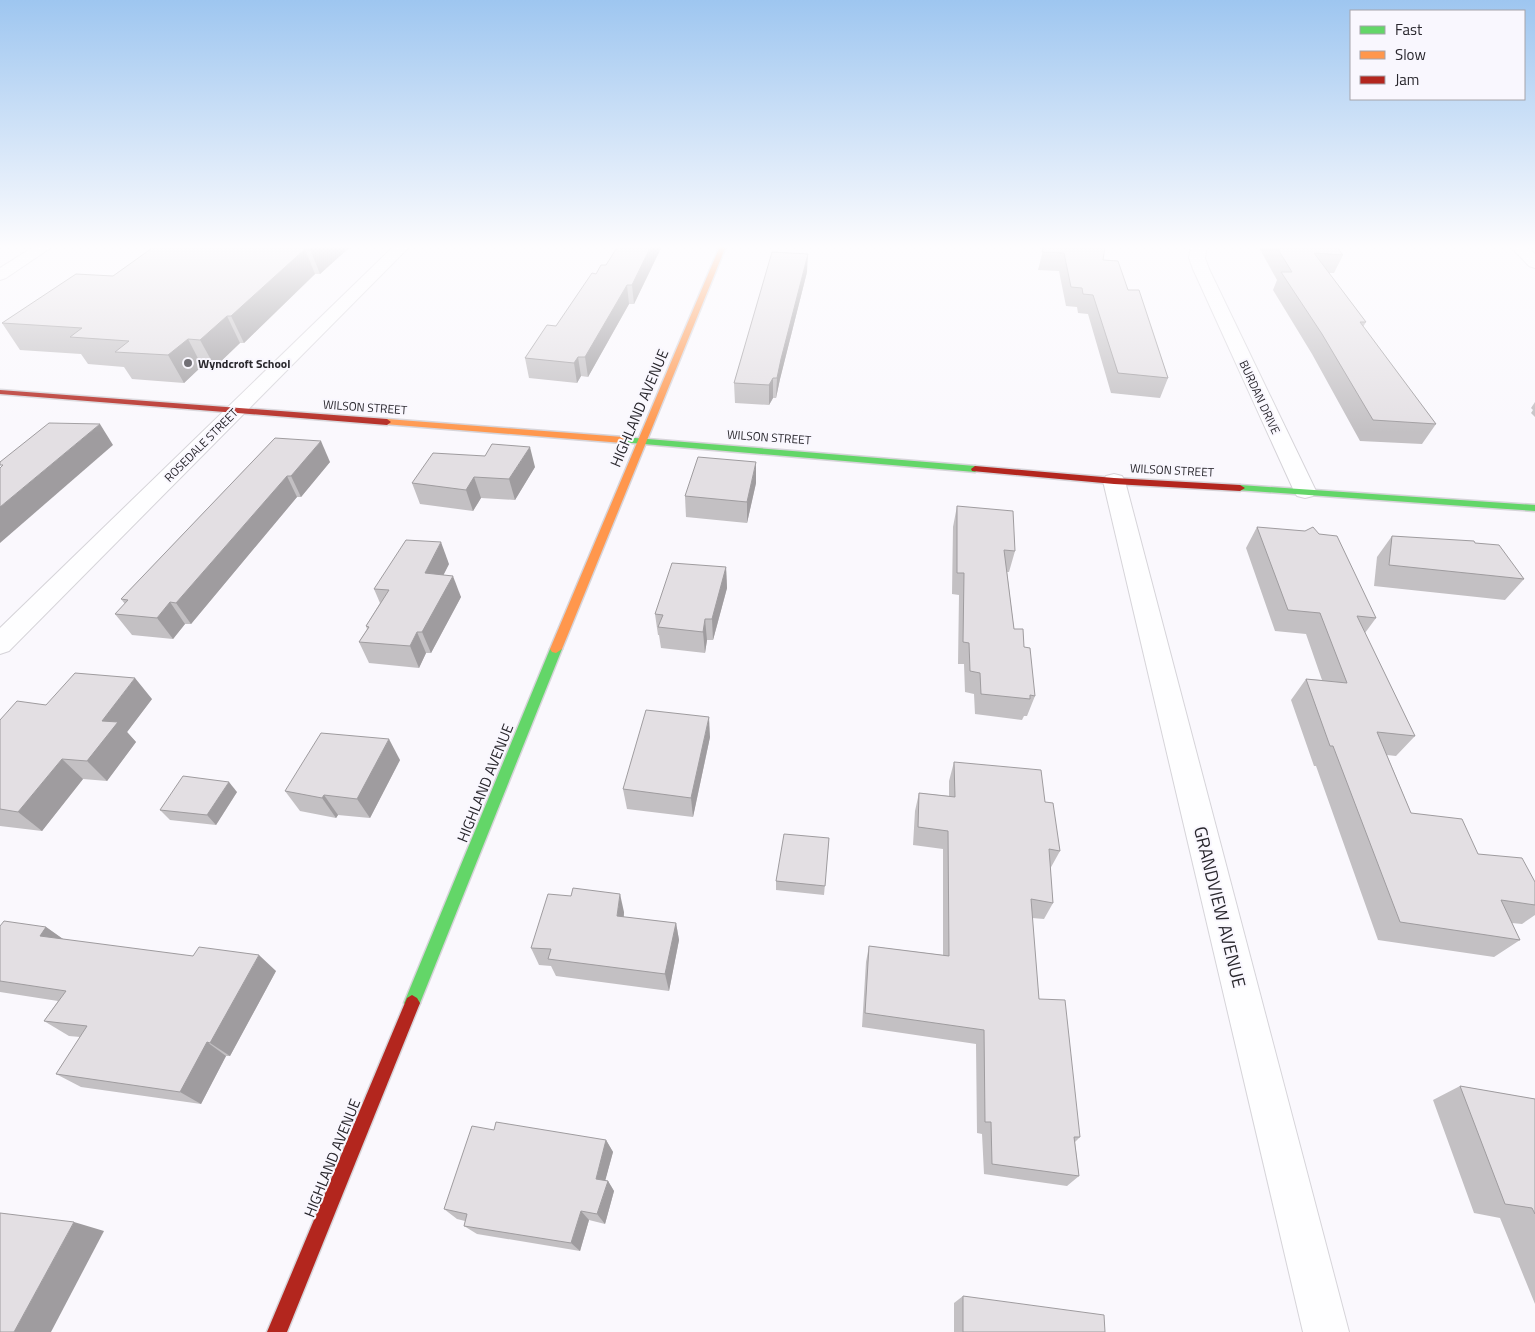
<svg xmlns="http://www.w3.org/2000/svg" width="1535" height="1332" viewBox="0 0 1535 1332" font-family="'Titillium Web',sans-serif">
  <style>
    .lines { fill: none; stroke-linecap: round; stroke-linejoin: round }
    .street-casing { stroke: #d6d4d9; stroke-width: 2 }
    .fast-casing { stroke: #d6d4d9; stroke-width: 3 }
    .slow-casing { stroke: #d6d4d9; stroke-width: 3 }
    .jam-casing { stroke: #d6d4d9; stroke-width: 3 }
    .street { fill: #fefeff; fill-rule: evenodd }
    .fast { fill: #63d668; fill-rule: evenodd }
    .slow { fill: #ff974d; fill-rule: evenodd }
    .jam { fill: #b3261e; fill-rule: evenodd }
    .wall { fill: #c3c0c3 }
    .shaded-wall { fill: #9f9c9f }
    .building { fill: #e3dfe3; stroke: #9f9c9f }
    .poi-dot { fill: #727076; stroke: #f9f7fe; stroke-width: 2 }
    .labels { text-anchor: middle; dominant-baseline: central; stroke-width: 4; stroke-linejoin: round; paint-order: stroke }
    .far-poi-label { font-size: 12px; font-weight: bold; fill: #29272d; stroke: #f9f7fe; text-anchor: start }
    .far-street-label { font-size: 12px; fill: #29272d; stroke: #f9f7fe }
    .street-label { font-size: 15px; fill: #29272d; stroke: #f9f7fe }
    .near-street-label { font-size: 18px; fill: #29272d; stroke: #f9f7fe }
  </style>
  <rect width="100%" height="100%" fill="#faf8fd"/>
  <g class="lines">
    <defs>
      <g id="street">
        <path d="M35 246H53L6 278 0 280V268Z"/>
        <path d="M394 246H410L9 651 0 654V628Z"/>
        <path d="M1191 246H1207L1205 258 1209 269 1316 491 1313 496 1305 498 1297 496 1294 491 1193 269 1189 258Z"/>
        <path d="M1510 246H1526L1535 254V268L1529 266Z"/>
        <path d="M1114 474 1122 476 1125 481 1349 1332H1303L1103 481 1106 476Z"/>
      </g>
      <g id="fast">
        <path d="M623 437 975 466 979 469 975 472 620 442 619 440Z"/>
        <path d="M1240 485 1535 505V511L1237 490 1235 488Z"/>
        <path d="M556 645 562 649 420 1003 417 1008 412 1011 407 1008 404 1003 550 649Z"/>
      </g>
      <g id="slow">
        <path d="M720 246H726L562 649 556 653 552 652 550 649Z"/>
        <path d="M387 419 623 437 627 440 623 443 384 424 383 422Z"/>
      </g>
      <g id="jam">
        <path d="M0 390 387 419 391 422 387 425 0 394Z"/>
        <path d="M975 466 1114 478 1240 485 1245 488 1240 491 1114 484 972 471 971 469Z"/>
        <path d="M412 995 417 998 420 1003 287 1332H267L407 998Z"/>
      </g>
    </defs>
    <!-- street casing -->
    <use href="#street" class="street-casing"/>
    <!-- fast casing -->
    <use href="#fast" class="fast-casing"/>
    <!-- slow casing -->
    <use href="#slow" class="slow-casing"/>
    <!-- jam casing -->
    <use href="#jam" class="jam-casing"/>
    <!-- street -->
    <use href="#street" class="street"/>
    <!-- fast -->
    <use href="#fast" class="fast"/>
    <!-- slow -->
    <use href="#slow" class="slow"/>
    <!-- jam -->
    <use href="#jam" class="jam"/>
  </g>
  <!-- wall -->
  <g class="wall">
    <path d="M155 246H351L320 274H315L244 343H240L215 367 202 366 184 383 132 379 124 367 88 364 81 354 20 350 2 323 113 276Z"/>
    <path d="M618 246H662L634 304H629L588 377 581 376 577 383 529 378 525 358 556 326 596 274 606 265Z"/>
    <path d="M1044 246 1103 260 1128 290 1168 378 1160 398 1111 393 1088 314 1078 313 1077 307 1066 306 1059 271 1038 270Z"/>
    <path d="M1258 246H1336L1343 255 1334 273H1329L1366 322 1363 327 1436 424 1422 444 1360 441 1312 354 1273 290 1277 280Z"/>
    <path d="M807 272 780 379 776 398H773L769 405 735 403 734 383Z"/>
    <path d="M1535 402V417L1531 413 1533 410 1531 408Z"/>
    <path d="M275 438 330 462 301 497H297L191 624H185L173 639 132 635 115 614 125 604 121 599Z"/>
    <path d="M535 467 515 500 481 498 473 511 420 504 412 483Z"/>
    <path d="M756 483 747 523 686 517 685 496Z"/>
    <path d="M957 506 1015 551 1009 572H1007L1014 629 1024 647 1035 696 1027 716H1024L1022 720 975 714 974 694 965 692 964 664H958L959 595 952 594 953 527Z"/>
    <path d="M1257 527 1376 618 1365 633 1415 736 1396 756 1387 755 1411 813 1478 854 1535 882V915L1522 924 1512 923 1520 940 1494 957 1378 940 1316 766H1314L1291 700 1306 679 1322 680 1306 634 1275 631 1246 548Z"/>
    <path d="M1392 536 1475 543 1524 579 1505 600 1374 586 1377 557Z"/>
    <path d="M449 564 443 575 461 597 431 653H426L419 668 369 663 359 642 367 629 366 626 380 603 374 589Z"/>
    <path d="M726 567 727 588 713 640H707L705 653 661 648 659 635H658L655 614Z"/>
    <path d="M152 699 127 732 136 742 107 781 83 779 42 831 0 826V720L46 705Z"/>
    <path d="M710 737 693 817 627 809 623 789Z"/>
    <path d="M400 760 370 818 338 815 336 818 300 811 285 791Z"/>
    <path d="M954 762 1045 802 1060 851 1050 869 1053 903 1044 919 1032 918 1039 999 1080 1137 1075 1142 1079 1176 1067 1186 984 1174 982 1134 977 1133 976 1044 862 1027 866 962 869 946 943 955V849L913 845 915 811 919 793 949 796V781Z"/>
    <path d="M237 792 216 825 170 820 160 810Z"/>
    <path d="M829 838 824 895 776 890V881Z"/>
    <path d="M624 912V917L676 923 679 940 669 991 556 976 551 966 539 965 531 948Z"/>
    <path d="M0 926 46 927 63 939 276 971 230 1056H226L201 1104 81 1087 56 1074 80 1037 69 1036 44 1021 58 1001 0 992Z"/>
    <path d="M1460 1086 1535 1099V1304L1500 1218 1474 1213 1433 1100Z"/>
    <path d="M494 1130 606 1140 613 1152 605 1180 608 1181 614 1191 605 1224 589 1220 580 1251 477 1234 464 1226 465 1221 457 1219 444 1209Z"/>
    <path d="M963 1296 1105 1332H954V1303Z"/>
  </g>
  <!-- shaded-wall -->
  <g class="shaded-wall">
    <path d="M313 246H351L320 274 310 249Z"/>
    <path d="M651 246H662L634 304 632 285Z"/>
    <path d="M305 249 315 274 244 343 231 316Z"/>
    <path d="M808 254 807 272 780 379 776 398 777 378 781 359Z"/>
    <path d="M627 285 629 304 588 377 585 357Z"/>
    <path d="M227 316 240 343 215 367 200 340Z"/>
    <path d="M188 339 202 366 184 383 168 355Z"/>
    <path d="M578 357 581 376 577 383 574 363Z"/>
    <path d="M773 378V398L769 405V385Z"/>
    <path d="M100 424 113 445 0 543V507Z"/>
    <path d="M321 441 330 462 301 497 291 476Z"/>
    <path d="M530 447 535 467 515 500 509 479Z"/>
    <path d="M756 462V483L747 523V502Z"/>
    <path d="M287 476 297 497 191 624 176 603Z"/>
    <path d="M474 477 481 498 473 511 466 490Z"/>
    <path d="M441 542 449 564 434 594 425 573Z"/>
    <path d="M726 567 727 588 713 640 712 619Z"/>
    <path d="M453 576 461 597 431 653 422 632Z"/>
    <path d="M170 602 185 624 173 639 157 618Z"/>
    <path d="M705 619 707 640 705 653 703 632Z"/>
    <path d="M417 632 426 653 419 668 410 646Z"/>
    <path d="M135 678 152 699 127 732 136 742 107 781 87 761 102 721Z"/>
    <path d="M709 717 710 737 693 817 691 798Z"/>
    <path d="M389 739 400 760 370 818 357 799Z"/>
    <path d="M62 759 83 779 42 831 18 812Z"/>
    <path d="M229 782 237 792 216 825 207 815Z"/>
    <path d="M324 795 338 815 336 818 322 798Z"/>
    <path d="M620 894 624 912 622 934 617 916Z"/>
    <path d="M676 923 679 940 669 991 665 974Z"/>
    <path d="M46 927 70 944 40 936Z"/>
    <path d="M259 955 276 971 230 1056 210 1043Z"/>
    <path d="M207 1042 226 1056 201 1104 180 1092Z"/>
    <path d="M606 1140 613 1152 603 1189 596 1179Z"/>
    <path d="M608 1181 614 1191 605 1224 597 1214Z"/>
    <path d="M581 1211 589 1220 580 1251 571 1243Z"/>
    <path d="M74 1222 104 1231 51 1332H14Z"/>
  </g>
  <!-- building -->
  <g class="building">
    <path d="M155 246H313L310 249H305L231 316H227L200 340 188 339 168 355 115 352 129 341 70 337 82 328 2 323 76 274 113 276Z"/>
    <path d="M618 246H651L632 285H627L585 357H578L574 363 525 358 547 325 556 326 592 273 596 274 601 265H606Z"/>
    <path d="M1044 246H1105L1103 260 1118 261 1128 290H1139L1168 378 1118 373 1093 295 1083 294 1082 288 1071 287 1064 253 1042 252Z"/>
    <path d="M1276 246H1336L1343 255 1314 253 1366 322H1360L1436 424 1373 420 1322 334 1281 272H1292Z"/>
    <path d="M772 252 808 254 781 359 777 378H773L769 385 734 383Z"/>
    <path d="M49 423 100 424 0 507V468L3 465H0V462Z"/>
    <path d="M275 438 321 441 291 476H287L176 603 170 602 157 618 115 614 128 600 121 599Z"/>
    <path d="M492 444 530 447 509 479 474 477 466 490 412 483 433 453 485 456Z"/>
    <path d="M698 457 756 462 747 502 685 496Z"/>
    <path d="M957 506 1013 511 1015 551 1004 550 1014 629H1023L1024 647 1030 648 1035 696 1030 695V699L981 694 980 673 970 671 969 643 963 642 964 573H957Z"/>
    <path d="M1257 527 1305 531 1313 527 1319 534 1337 536 1376 618 1357 616 1415 736 1377 732 1411 813 1462 819 1478 854 1522 858 1535 882V905L1501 900 1520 940 1400 922 1333 746H1330L1306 679 1347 683 1320 613 1288 610Z"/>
    <path d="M1392 536 1474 541 1475 543 1499 545 1524 579 1389 565Z"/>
    <path d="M406 540 441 542 425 573 453 576 422 632H417L410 646 359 642 369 627 366 626 389 590 374 589Z"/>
    <path d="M672 563 726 567 712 619H705L703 632 658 627 663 615 655 614Z"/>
    <path d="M75 673 135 678 102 721 118 722 87 761 62 759 18 812 0 809V720L17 701 46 705Z"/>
    <path d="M646 710 709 717 691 798 623 789Z"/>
    <path d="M321 733 389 739 357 799 324 795 322 798 285 791Z"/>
    <path d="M954 762 1041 770 1045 802 1053 803 1060 851 1049 849 1053 903 1031 899 1039 999 1065 1000 1080 1137H1074L1079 1176 992 1164 991 1122H985L984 1030 865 1013 869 946 949 956 948 831 918 827 919 793 955 797Z"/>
    <path d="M183 776 229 782 207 815 160 810Z"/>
    <path d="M784 834 829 838 825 886 776 881Z"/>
    <path d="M573 888 620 894 617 916 676 923 665 974 548 959 551 949 531 948 548 894 571 896Z"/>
    <path d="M4 921 46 927 40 936 193 956 199 947 259 955 210 1043 207 1042 180 1092 56 1074 87 1026 44 1021 66 991 0 981V926Z"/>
    <path d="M1460 1086 1535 1099V1214L1532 1208 1505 1204Z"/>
    <path d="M496 1122 606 1140 596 1179 608 1181 597 1214 581 1211 571 1243 464 1226 467 1214 444 1209 472 1126 494 1130Z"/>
    <path d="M0 1213 74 1222 14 1332H0Z"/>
    <path d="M963 1296 1104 1315 1105 1332H963Z"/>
  </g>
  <!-- sky -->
  <linearGradient id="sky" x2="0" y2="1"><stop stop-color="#9ec6f0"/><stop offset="0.57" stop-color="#fdfcfe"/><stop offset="1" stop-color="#fdfcfe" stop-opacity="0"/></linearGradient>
  <rect width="1535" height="433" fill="url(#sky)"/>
  <!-- markers -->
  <circle class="poi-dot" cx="188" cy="363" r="5"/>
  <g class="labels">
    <!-- far-poi labels -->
    <g class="far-poi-label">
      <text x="198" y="363">Wyndcroft School</text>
    </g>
    <!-- far-street labels -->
    <g class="far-street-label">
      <text transform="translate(1260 397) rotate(65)">BURDAN DRIVE</text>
      <text transform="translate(365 407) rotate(4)">WILSON STREET</text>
      <text transform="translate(769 437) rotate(4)">WILSON STREET</text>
      <text transform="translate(201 445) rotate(-45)">ROSEDALE STREET</text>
      <text transform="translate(1172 470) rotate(3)">WILSON STREET</text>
    </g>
    <!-- street labels -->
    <g class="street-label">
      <text transform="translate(639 408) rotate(-67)">HIGHLAND AVENUE</text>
      <text transform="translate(485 783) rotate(-68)">HIGHLAND AVENUE</text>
      <text transform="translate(332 1158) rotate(-68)">HIGHLAND AVENUE</text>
    </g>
    <!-- near-street labels -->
    <g class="near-street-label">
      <text transform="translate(1220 907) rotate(76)">GRANDVIEW AVENUE</text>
    </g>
  </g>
  <!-- legend -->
  <rect x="1350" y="10" width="175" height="90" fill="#f9f7fe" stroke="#a6a4aa"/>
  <rect x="1360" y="26" width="25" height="8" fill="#63d668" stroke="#a6a4aa"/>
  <text x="1395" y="35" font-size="15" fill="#29272d">Fast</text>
  <rect x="1360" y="51" width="25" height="8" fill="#ff974d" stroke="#a6a4aa"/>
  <text x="1395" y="60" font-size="15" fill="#29272d">Slow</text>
  <rect x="1360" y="76" width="25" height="8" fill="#b3261e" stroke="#a6a4aa"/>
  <text x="1395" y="85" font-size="15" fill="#29272d">Jam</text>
</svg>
